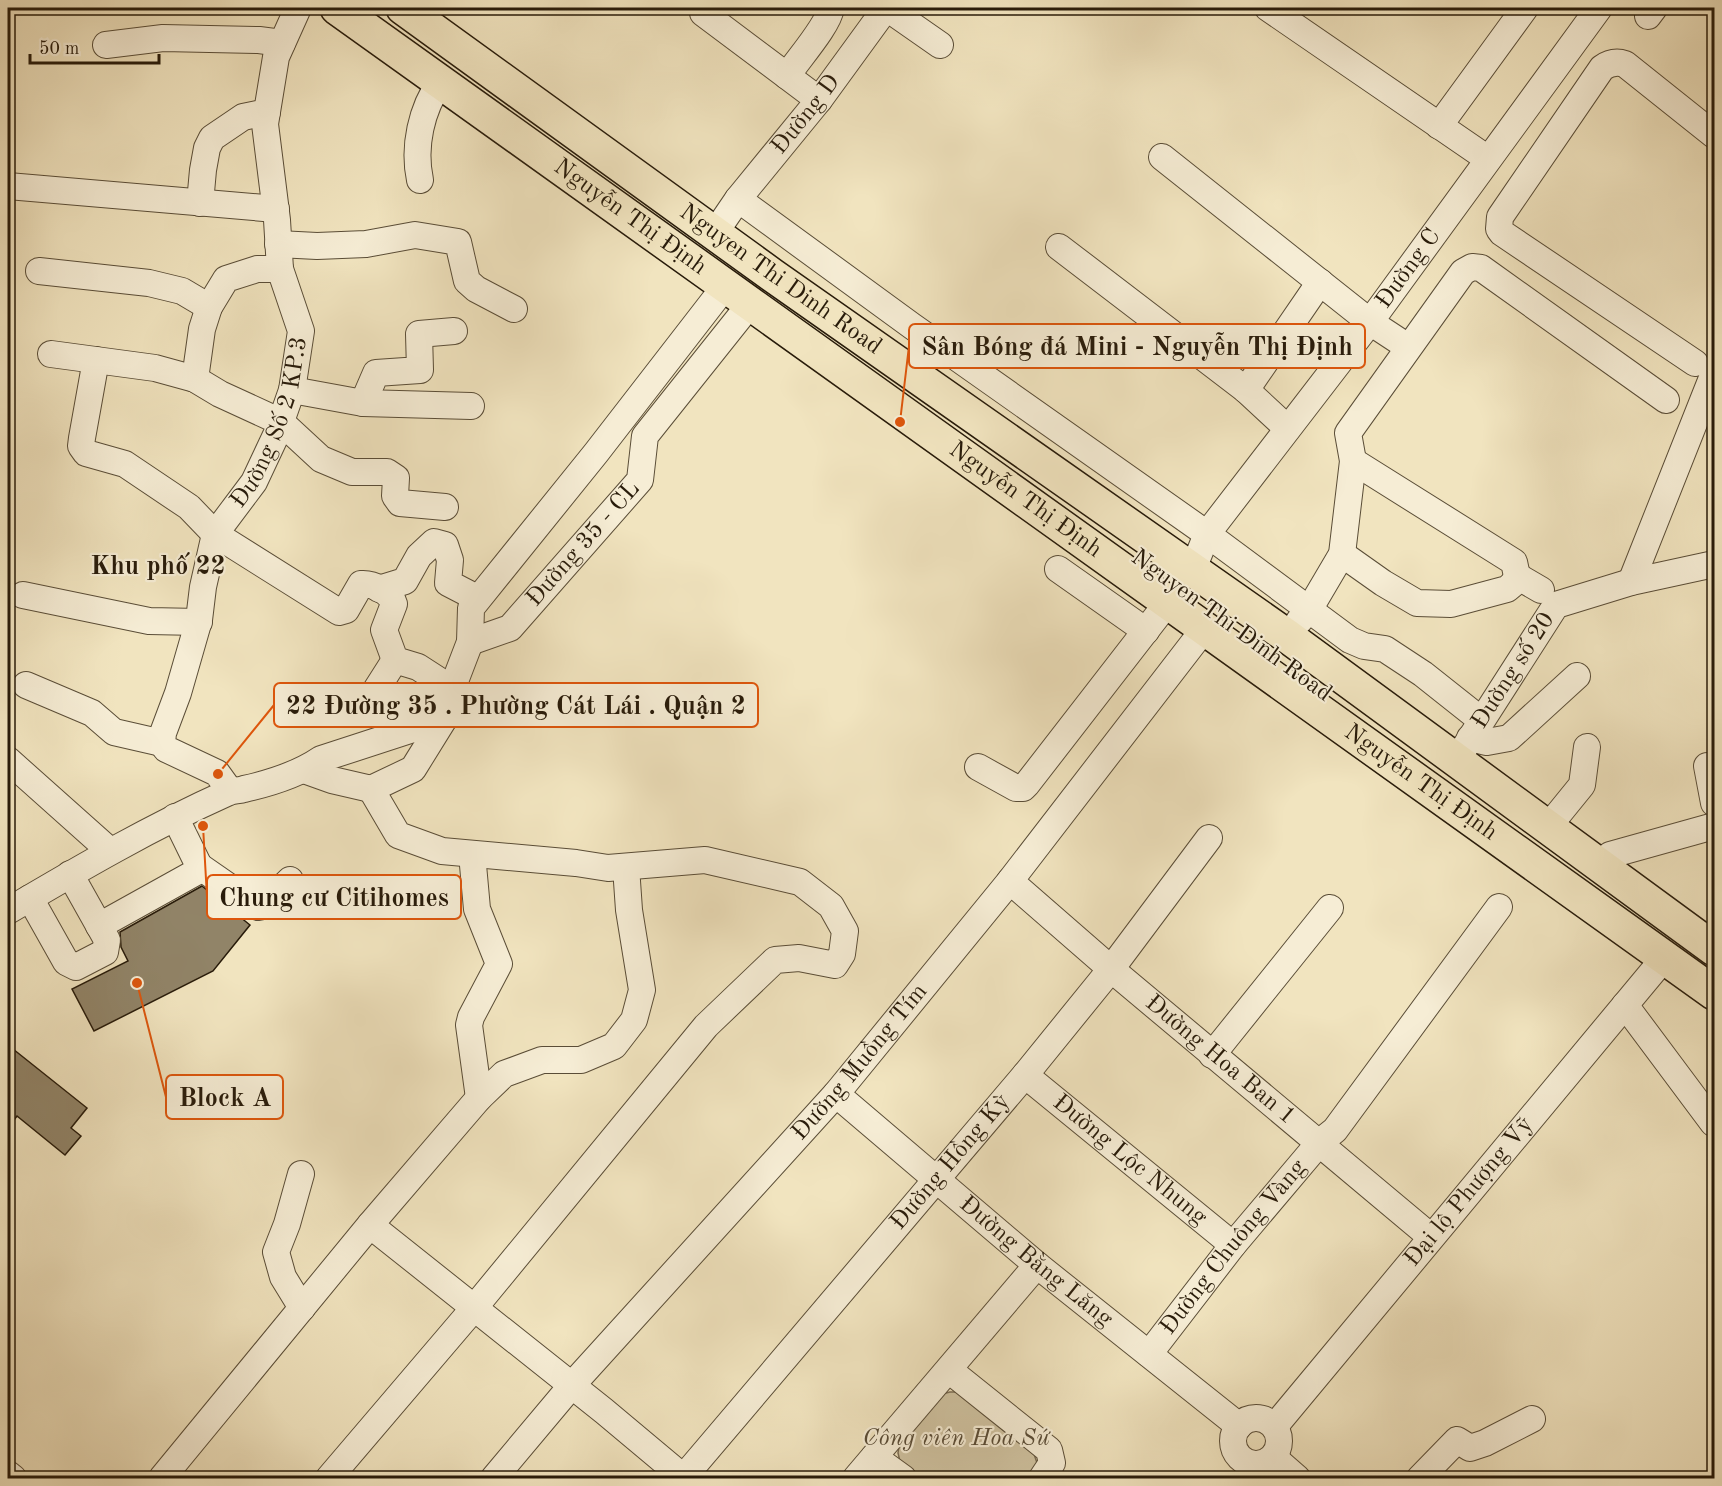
<svg xmlns="http://www.w3.org/2000/svg" width="1722" height="1486" viewBox="0 0 1722 1486" font-family="'Old Standard TT',serif">
  <style>
    .green { fill: #cfc2a0; stroke: #7c6e55; stroke-width: 1.5 }
    .building { fill: #918468; stroke: #281b0a; stroke-width: 1.5 }
    .lines { fill: none; stroke-linecap: round; stroke-linejoin: round }
    .minor-casing { stroke: #5a4d37; stroke-width: 28 }
    .major-casing { stroke: #281b0a; stroke-width: 36 }
    .minor { stroke: #f6edd5; stroke-width: 26 }
    .major { stroke: #f1e4bf; stroke-width: 33 }
    .labels { text-anchor: middle; dominant-baseline: central; stroke-width: 4.5; stroke-linejoin: round; paint-order: stroke }
    .street-label { font-size: 24px; fill: #281b0a; stroke: #f6edd5 }
    .park-label { font-size: 24px; font-style: italic; fill: #5a4d37; stroke: #f6edd5 }
    .neighbourhood-label { font-size: 26px; font-weight: bold; fill: #281b0a; stroke: #f6edd5 }
    .leader { fill: none; stroke: #de560c; stroke-width: 2 }
    .callout-dot { fill: #de560c; stroke: #f6edd5; stroke-width: 2 }
    .callout { fill: #f6edd5; stroke: #de560c; stroke-width: 2 }
    .callout-label { font-size: 26px; text-anchor: middle; font-weight: bold; fill: #281b0a }
  </style>
  <rect width="100%" height="100%" fill="#f1e4bf"/>
  <filter id="stains"><feTurbulence type="fractalNoise" baseFrequency=".00333" numOctaves="4"/><feColorMatrix values="0 0 0 0 .2 0 0 0 0 .09 0 0 0 0 .02 0 0 0 .5 -.17"/></filter>
  <radialGradient id="worn" r=".72"><stop offset=".6" stop-color="#630" stop-opacity="0"/><stop offset="1" stop-color="#630" stop-opacity=".3"/></radialGradient>
  <!-- green -->
  <path class="green" d="M950 1392H958L1034 1454 1037 1463 1031 1478H917L901 1466 898 1453 899 1446 942 1394Z"/>
  <!-- building -->
  <g class="building">
    <path d="M202 886 250 925 213 971 94 1031 72 989 128 961 121 947 120 932Z"/>
    <path d="M8 1045 87 1108 71 1128 81 1136 65 1155 17 1116 8 1128Z"/>
  </g>
  <g class="lines">
    <defs>
      <g id="minor">
        <path d="M702 8 703 13 819 100"/>
        <path d="M887 8 940 45"/>
        <path d="M1268 8 1488 159"/>
        <path d="M1648 16 1654 8"/>
        <path d="M106 45 163 38 259 40 282 43"/>
        <path d="M787 76C798 59 828 26 831 8"/>
        <path d="M1439 126 1525 8"/>
        <path d="M1162 157 1370 322 1408 347"/>
        <path d="M420 180C413 147 421 109 441 81"/>
        <path d="M8 186 276 209"/>
        <path d="M738 199 912 326 1207 534 1350 640 1364 646 1385 649 1423 674 1481 720"/>
        <path d="M200 203 203 170 207 148 212 138 243 117 267 112"/>
        <path id="s1" d="M723 221 738 199 819 100 886 8"/>
        <path d="M278 244 317 246 366 244 415 235 458 242 467 281 476 289 514 309"/>
        <path d="M1059 247 1246 390 1287 428"/>
        <path d="M39 271 149 283 182 291 209 307"/>
        <path d="M51 354 155 368 195 379 220 394 281 422 321 459 352 472H387L396 478 395 496 400 503 445 507"/>
        <path d="M96 360 82 438 81 446 86 453 125 464 189 507 215 534 339 612 346 610 361 584C373 583 391 592 394 604L384 630 395 660 418 667 452 689"/>
        <path d="M1695 363 1502 233 1499 229 1500 217 1602 68C1609 63 1616 61 1625 64L1714 135"/>
        <path d="M195 379 202 329 209 307 226 279 257 269H280"/>
        <path d="M292 390 363 403 471 406"/>
        <path d="M1246 390 1320 282"/>
        <path d="M363 403 376 373 420 370 419 334 454 331"/>
        <path d="M1342 554 1383 583 1417 603 1451 604 1507 589 1513 584 1517 576 1514 562 1353 461"/>
        <path id="s2" d="M1197 559 1207 534 1370 322 1599 8"/>
        <path d="M1058 569 1146 631"/>
        <path d="M1517 576 1541 590"/>
        <path d="M1631 582 1714 373"/>
        <path d="M379 589 405 581 419 556 434 542 445 545 450 560 448 583 477 598"/>
        <path d="M23 595 149 621 199 622"/>
        <path d="M1299 621 1309 610 1342 554 1353 461 1348 433 1463 272 1472 267 1481 268 1666 400"/>
        <path id="s3" d="M470 642 510 628 640 480 645 436 751 303"/>
        <path d="M26 685 92 713 114 732 162 743"/>
        <path d="M324 713 359 708 367 704 395 660"/>
        <path d="M1470 738 1487 742 1509 738 1577 676"/>
        <path id="s4" d="M1463 750 1556 605 1631 582 1714 564"/>
        <path d="M8 760 110 851"/>
        <path d="M1707 766 1714 803"/>
        <path d="M978 767 1016 788H1023L1027 784 1168 602"/>
        <path d="M304 770 332 780 371 789 413 769 444 719 452 689 470 642 471 608 596 453 726 285"/>
        <path id="s5" d="M230 791 217 773 166 749 162 743 163 733 178 693 199 620 203 587 215 534 254 482 277 433 292 390 301 331 280 269 277 220 265 124 276 57 298 8"/>
        <path d="M1556 817 1582 785 1587 747"/>
        <path d="M472 854 477 909 499 964 471 1017 469 1025 479 1098"/>
        <path d="M1610 855 1714 826"/>
        <path d="M199 866 258 907 263 906 290 880"/>
        <path id="s6" d="M1010 881 1111 969 1431 1237"/>
        <path d="M30 898 66 962 76 967 105 952 107 940 70 874"/>
        <path d="M8 911C79 869 151 827 227 793 232 790 238 791 244 789 271 783 299 774 321 759L444 719"/>
        <path d="M99 926 198 871 199 866 175 817"/>
        <path d="M1625 1005 1713 1123"/>
        <path d="M1212 1055 1330 908"/>
        <path id="s7" d="M1025 1075 1233 1245"/>
        <path id="s8" d="M836 1094 1037 1265 1239 1426"/>
        <path d="M301 1174 287 1224 276 1252 283 1277 302 1308"/>
        <path d="M370 1225 604 1411 684 1478"/>
        <path id="s9" d="M1149 1354 1233 1245 1320 1142 1335 1130 1499 907"/>
        <path d="M949 1370 1049 1450 1052 1463 1042 1478"/>
        <circle cx="1256" cy="1441" r="23"/>
        <path id="s10" d="M1275 1426 1665 957"/>
        <path d="M874 1457 903 1478"/>
        <path d="M1273 1457 1297 1478"/>
        <path d="M8 1474 13 1478"/>
        <path d="M162 1478 370 1225 479 1098 504 1074 542 1060H581L614 1046 634 1020 642 990 629 910 626 867"/>
        <path d="M329 1478 474 1308 706 1026 775 960 799 958 835 965 842 954 845 931 831 906 800 882 705 860 608 868 576 863 442 851 398 835 371 789"/>
        <path id="s11" d="M494 1478 572 1385 836 1094 1010 881 1205 628"/>
        <path id="s12" d="M683 1478 1025 1075 1111 969 1209 838"/>
        <path d="M856 1478 1037 1265"/>
        <path d="M1420 1478 1457 1440 1470 1448 1485 1443 1532 1419"/>
      </g>
      <g id="major">
        <path id="s13" d="M337 8 1714 993"/>
        <path id="s14" d="M403 8 772 275 1287 636 1714 949"/>
      </g>
    </defs>
    <!-- minor casing -->
    <use href="#minor" class="minor-casing"/>
    <!-- major casing -->
    <use href="#major" class="major-casing"/>
    <!-- minor -->
    <use href="#minor" class="minor"/>
    <!-- major -->
    <use href="#major" class="major"/>
  </g>
  <g class="labels">
    <!-- street labels -->
    <g class="street-label">
      <text stroke="none"><textPath href="#s1" startOffset="135">Đường D</textPath></text>
      <text stroke="none"><textPath href="#s13" startOffset="360">Nguyễn Thị Định</textPath></text>
      <text stroke="none"><textPath href="#s2" startOffset="360">Đường C</textPath></text>
      <text stroke="none"><textPath href="#s14" startOffset="465">Nguyen Thi Dinh Road</textPath></text>
      <text stroke="none"><textPath href="#s5" startOffset="429">Đường Số 2 KP.3</textPath></text>
      <text stroke="none"><textPath href="#s13" startOffset="846">Nguyễn Thị Định</textPath></text>
      <text stroke="none"><textPath href="#s3" startOffset="154">Đường 35 - CL</textPath></text>
      <text transform="translate(1231 626) rotate(36)">Nguyen Thi Dinh Road</text>
      <text stroke="none"><textPath href="#s4" startOffset="94">Đường số 20</textPath></text>
      <text stroke="none"><textPath href="#s13" startOffset="1332">Nguyễn Thị Định</textPath></text>
      <text stroke="none"><textPath href="#s6" startOffset="276">Đường Hoa Ban 1</textPath></text>
      <text stroke="none"><textPath href="#s11" startOffset="554">Đường Muồng Tím</textPath></text>
      <text stroke="none"><textPath href="#s7" startOffset="135">Đường Lộc Nhung</textPath></text>
      <text stroke="none"><textPath href="#s12" startOffset="414">Đường Hồng Kỳ</textPath></text>
      <text stroke="none"><textPath href="#s10" startOffset="304">Đại lộ Phượng Vỹ</textPath></text>
      <text stroke="none"><textPath href="#s9" startOffset="136">Đường Chuông Vàng</textPath></text>
      <text stroke="none"><textPath href="#s8" startOffset="261">Đường Bằng Lăng</textPath></text>
    </g>
    <!-- park labels -->
    <g class="park-label">
      <text x="956" y="1439">Công viên Hoa Sứ</text>
    </g>
    <!-- neighbourhood labels -->
    <g class="neighbourhood-label">
      <text x="158" y="567">Khu phố 22</text>
    </g>
  </g>
  <!-- callouts -->
  <path class="leader" d="M900 422L909 346M218 774L274 705M203 826L207 897M137 983L166 1097"/>
  <g class="callout-dot">
    <circle cx="900" cy="422" r="6"/>
    <circle cx="218" cy="774" r="6"/>
    <circle cx="203" cy="826" r="6"/>
    <circle cx="137" cy="983" r="6"/>
  </g>
  <g class="callout">
    <rect x="909" y="324" width="456" height="44" rx="6"/>
    <rect x="274" y="683" width="484" height="44" rx="6"/>
    <rect x="207" y="875" width="254" height="44" rx="6"/>
    <rect x="166" y="1075" width="117" height="44" rx="6"/>
  </g>
  <g class="callout-label">
    <text x="1137" y="355">Sân Bóng đá Mini - Nguyễn Thị Định</text>
    <text x="516" y="714">22 Đường 35 . Phường Cát Lái . Quận 2</text>
    <text x="334" y="906">Chung cư Citihomes</text>
    <text x="225" y="1106">Block A</text>
  </g>
  <!-- margin -->
  <rect width="1722" height="1486" fill="none" stroke="#f1e4bf" stroke-width="30"/>
  <rect x="9" y="9" width="1704" height="1468" fill="none" stroke="#281b0a" stroke-width="3"/>
  <rect x="15" y="15" width="1692" height="1456" fill="none" stroke="#281b0a" stroke-width="1.5"/>
  <!-- scale -->
  <path d="M30 54v9h129v-9" fill="none" stroke="#281b0a" stroke-width="3"/>
  <text x="39" y="54" font-size="18" fill="#281b0a" stroke="#f6edd5" stroke-width="4.5" paint-order="stroke">50 m</text>
  <rect width="100%" height="100%" filter="url(#stains)"/>
  <rect width="100%" height="100%" fill="url(#worn)"/>
</svg>
